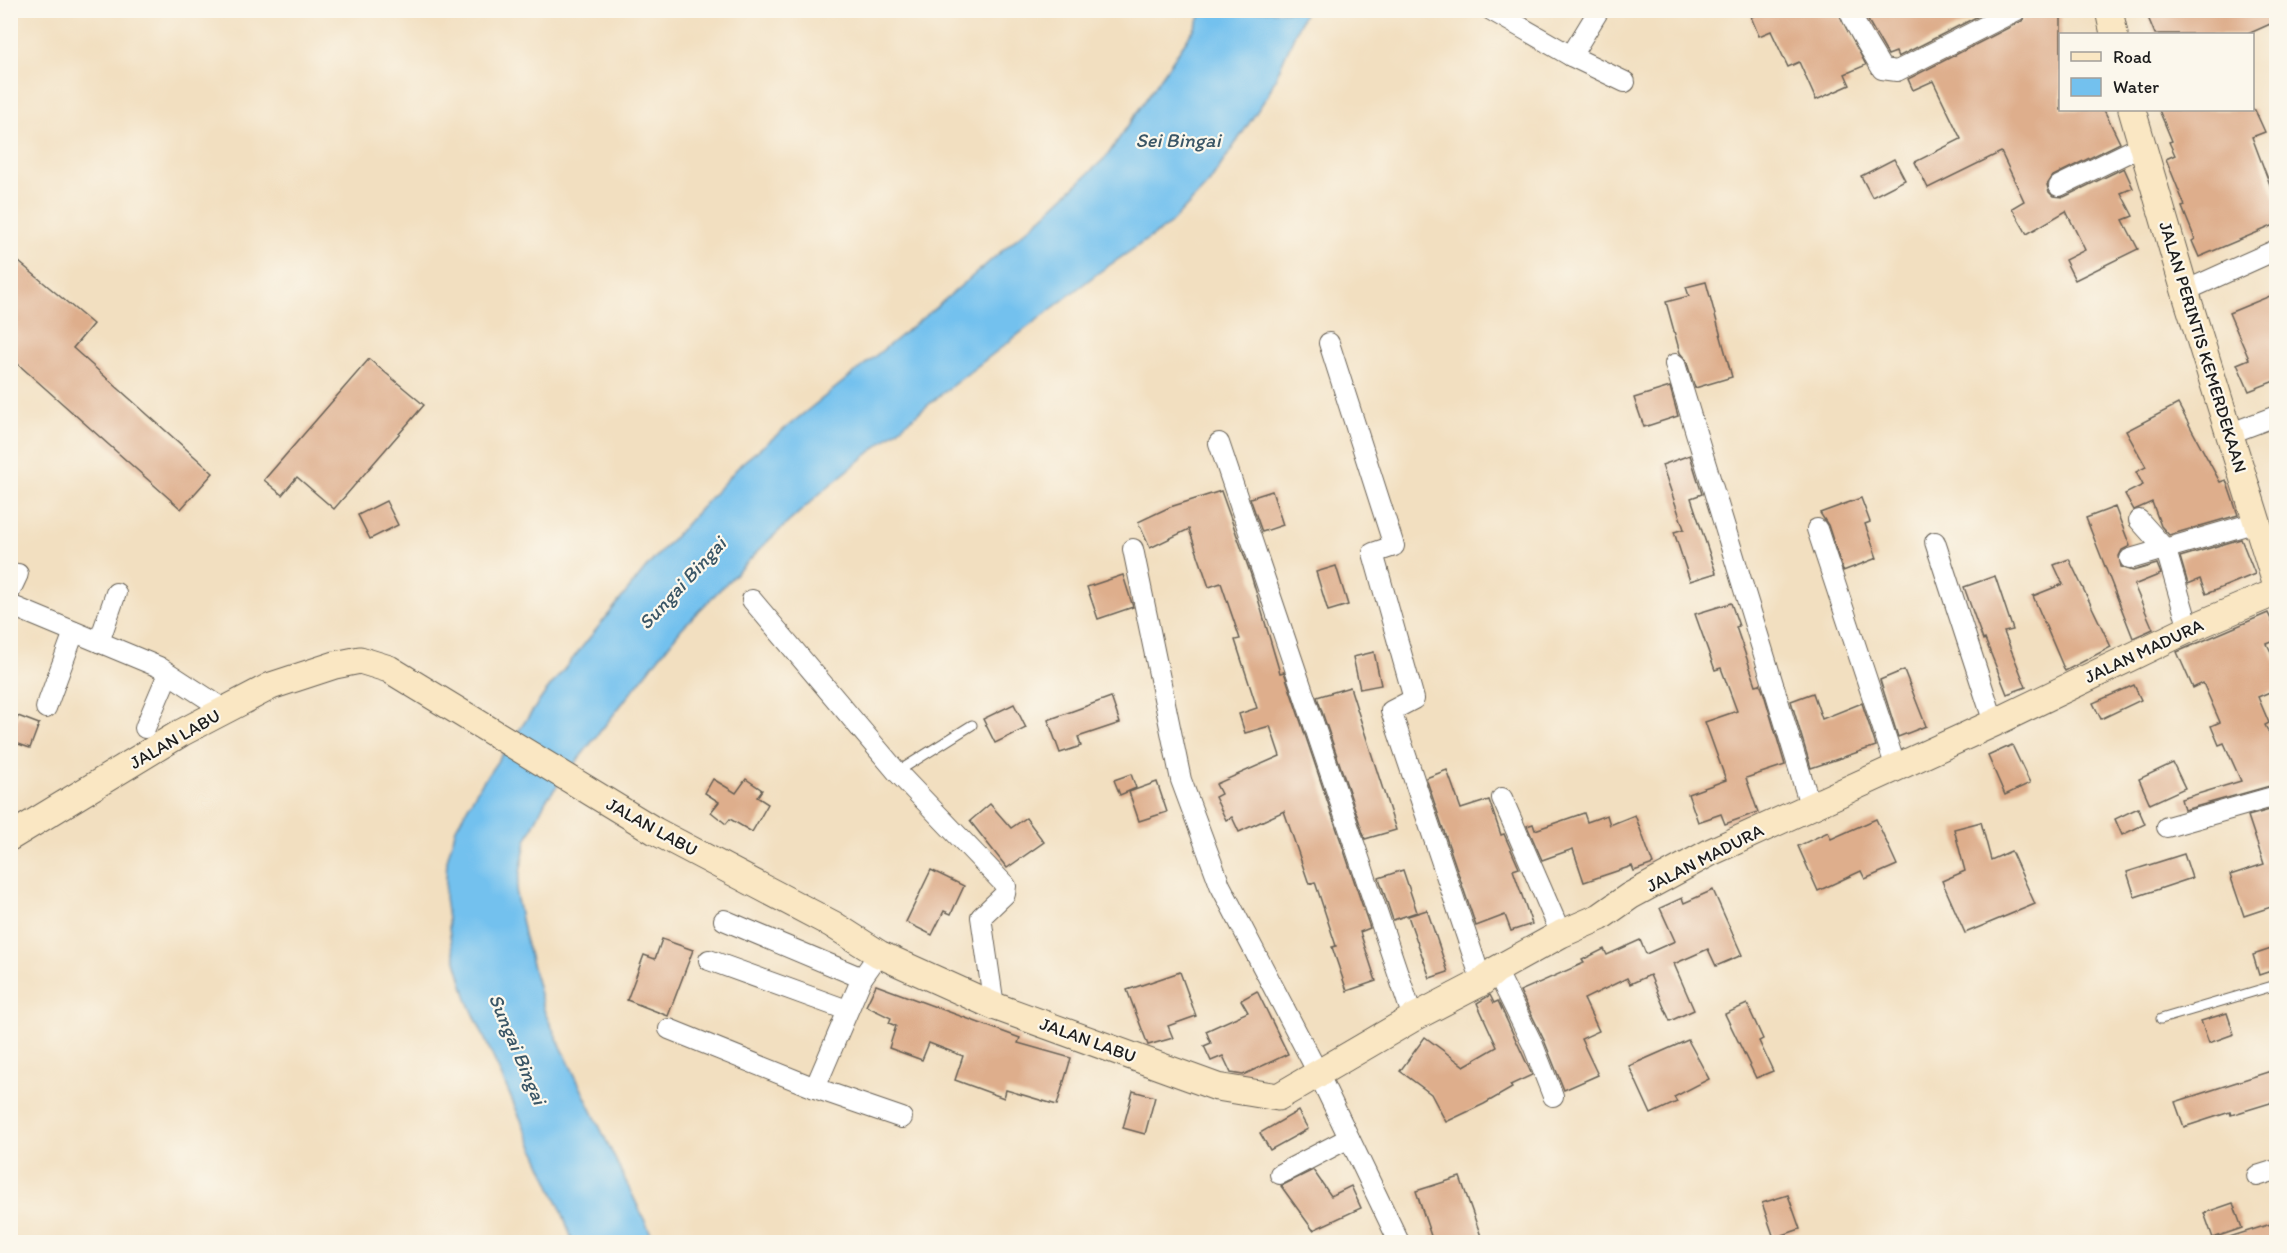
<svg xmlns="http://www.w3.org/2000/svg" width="2287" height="1253" viewBox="0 0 2287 1253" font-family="Itim,sans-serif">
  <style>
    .water { fill: #73c1ee; stroke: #486e85; stroke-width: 1.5 }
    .building { fill: #deae8c }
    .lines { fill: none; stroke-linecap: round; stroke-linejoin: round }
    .lane-casing { stroke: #676055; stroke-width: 11 }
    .street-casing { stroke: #676055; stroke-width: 22 }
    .secondary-casing { stroke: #676055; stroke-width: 29 }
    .lane { stroke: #fff; stroke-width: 9 }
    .street { stroke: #fff; stroke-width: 20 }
    .secondary { stroke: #fae7c3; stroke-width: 27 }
    .labels { text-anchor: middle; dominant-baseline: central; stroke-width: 4.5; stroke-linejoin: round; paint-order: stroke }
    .street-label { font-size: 18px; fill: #1c1c1c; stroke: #fbf7ec }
    .water-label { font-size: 20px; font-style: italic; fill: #3a5666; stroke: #fbf7ec }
  </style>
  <rect width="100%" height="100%" fill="#fbf7ec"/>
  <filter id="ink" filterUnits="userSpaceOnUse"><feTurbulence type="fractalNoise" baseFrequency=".0167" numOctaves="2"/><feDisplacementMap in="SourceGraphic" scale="12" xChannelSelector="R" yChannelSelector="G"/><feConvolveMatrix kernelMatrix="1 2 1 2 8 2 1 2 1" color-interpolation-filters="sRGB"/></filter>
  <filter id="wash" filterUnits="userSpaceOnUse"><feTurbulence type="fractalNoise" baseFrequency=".008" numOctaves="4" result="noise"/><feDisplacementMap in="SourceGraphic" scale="24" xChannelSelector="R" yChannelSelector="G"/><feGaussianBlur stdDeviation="1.35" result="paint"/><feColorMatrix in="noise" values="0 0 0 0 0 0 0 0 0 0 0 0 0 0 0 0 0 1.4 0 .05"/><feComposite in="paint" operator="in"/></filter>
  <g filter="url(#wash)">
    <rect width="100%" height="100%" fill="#f2dfc0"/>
    <!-- water -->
    <path class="water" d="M1203 11H1305L1268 95 1209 183 1170 224 1098 273 949 388 825 489 769 540 682 628 546 800 526 841 516 894 524 934 545 1013 655 1242H573L562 1212 467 999 451 943 445 897 447 860 456 828 478 789 545 693 645 569 742 463 935 308 1043 216 1107 156 1194 29Z"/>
    <g id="blocks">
      <!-- building -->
      <g class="building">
        <path d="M1767 10H1837L1866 65 1845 74 1850 85 1816 100 1799 62 1788 67 1771 31 1759 36 1751 17Z"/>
        <path d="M1862 10H1990L1898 57 1896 52 1888 55Z"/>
        <path d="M2029 10H2061V110H2104L2120 143 2053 176 2047 185 2049 192 2053 196 2064 197 2124 168 2133 188 2121 193 2133 216 2123 220 2138 249 2075 280 2065 260 2085 250 2066 211 2027 234 2012 208 2024 201 2001 152 1928 188 1915 162 1961 139 1933 81 1913 90 1908 79 2022 21Z"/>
        <path d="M2145 10H2277V21L2248 34H2155Z"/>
        <path d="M2159 110H2255L2265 132 2252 137 2277 203V224L2199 257 2192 241 2195 239 2182 207 2185 206 2166 159 2175 155 2169 142 2172 141Z"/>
        <path d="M1894 159 1905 180 1872 197 1861 176Z"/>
        <path d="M19 262 93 324 73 348 213 473 181 509 10 357V273Z"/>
        <path d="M1706 282 1732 377 1695 388 1686 360 1680 353 1666 302 1689 296 1686 287Z"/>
        <path d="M2277 293V380L2249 391 2237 364 2249 359 2229 313Z"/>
        <path d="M369 359 424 405 334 509 297 477 282 495 264 480Z"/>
        <path d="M1670 387 1678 416 1644 427 1634 398Z"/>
        <path d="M2178 404 2220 482 2226 480 2238 515 2169 535 2161 526 2152 502 2134 510 2125 494 2143 485 2136 472 2146 467 2126 431Z"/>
        <path d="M1690 455 1702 494 1691 498 1716 573 1690 581 1674 532 1684 529 1662 465Z"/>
        <path d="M1221 491 1251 575 1280 673 1284 672 1370 928 1360 932 1376 981 1347 991 1332 947 1336 946 1315 882 1309 884 1284 811 1239 832 1232 817 1226 820 1215 797 1221 794 1216 784 1280 756 1270 726 1245 733 1239 714 1257 708 1235 640 1240 639 1221 583 1209 587 1189 529 1150 548 1138 522 1170 507Z"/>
        <path d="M1272 491 1283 525 1262 532 1250 498Z"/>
        <path d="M1861 498 1870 522 1865 524 1877 558 1843 571 1828 525 1820 513Z"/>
        <path d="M386 501 398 525 370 539 358 515Z"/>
        <path d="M2115 507 2130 546 2122 550 2119 556 2121 567 2133 571 2157 564 2161 574 2134 585 2153 629 2133 638 2086 518Z"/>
        <path d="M2241 539 2255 574 2206 594 2200 579 2188 584 2180 557Z"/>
        <path d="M2069 559 2111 647 2065 671 2033 596 2063 584 2054 565Z"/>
        <path d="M1336 566 1348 605 1328 611 1316 572Z"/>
        <path d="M1123 575 1133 607 1098 619 1087 587Z"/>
        <path d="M1995 576 2013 630 2004 632 2026 687 2007 694 1985 639 1983 640 1964 587Z"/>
        <path d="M1731 603 1739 626 1736 627 1756 685 1760 684 1764 694 1785 765 1746 778 1758 812 1725 824 1721 814 1698 822 1688 794 1726 780 1705 722 1737 711 1721 668 1715 670 1695 614Z"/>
        <path d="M2268 613 2277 632V640L2267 644 2277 664V689L2258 697 2269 723 2265 725 2277 749V784L2184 810 2181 799 2241 781 2224 743 2219 745 2211 726 2220 722 2203 683 2193 688 2177 652Z"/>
        <path d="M1374 652 1381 685 1360 689 1353 657Z"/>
        <path d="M1904 670 1926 726 1898 737 1880 680Z"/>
        <path d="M2134 685 2141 700 2101 719 2093 703Z"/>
        <path d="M1350 687 1396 830 1365 839 1317 697Z"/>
        <path d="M1813 693 1822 719 1862 703 1876 746 1811 768 1791 701Z"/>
        <path d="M1111 697 1120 723 1078 737 1081 746 1060 753 1048 720Z"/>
        <path d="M1014 704 1026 728 995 743 983 719Z"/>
        <path d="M18 716 39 724 30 748 10 741Z"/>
        <path d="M2012 745 2030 783 2005 795 1988 756Z"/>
        <path d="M2173 763 2185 788 2150 804 2139 779Z"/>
        <path d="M1447 770 1461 809 1489 800 1501 835 1504 834 1519 868 1513 870 1532 924 1511 931 1505 915 1476 926 1426 778Z"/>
        <path d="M1131 774 1136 788 1120 795 1114 780Z"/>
        <path d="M713 779 736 793 746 779 762 790 757 797 768 804 752 832 730 819 726 824 711 812 719 802 705 793Z"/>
        <path d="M1157 782 1167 812 1139 821 1129 792Z"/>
        <path d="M990 804 1011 828 1026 818 1044 842 1007 868 970 821Z"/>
        <path d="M2138 808 2145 824 2122 835 2115 819Z"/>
        <path d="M2277 808V905L2244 916 2230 875 2264 864 2248 816Z"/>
        <path d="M1584 813 1587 822 1607 815 1610 825 1635 815 1653 864 1634 871 1632 866 1584 882 1573 849 1542 860 1527 826 1533 824 1535 830Z"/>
        <path d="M1876 819 1897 865 1865 879 1861 871 1818 891 1798 846 1828 832 1831 839Z"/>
        <path d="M1981 822 1991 860 2011 851 2035 904 1965 933 1942 881 1965 871 1954 829Z"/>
        <path d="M2184 854 2192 878 2135 897 2127 872Z"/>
        <path d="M931 870 964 886 951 914 944 911 932 935 906 922Z"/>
        <path d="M1403 870 1417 912 1393 920 1379 878Z"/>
        <path d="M1713 890 1742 955 1716 966 1708 949 1674 964 1694 1010 1670 1021 1650 975 1630 984 1627 978 1584 999 1599 1031 1581 1039 1598 1075 1564 1090 1544 1040 1520 991 1584 963 1582 960 1604 949 1607 955 1640 940 1646 954 1675 941 1660 908 1682 898 1684 903Z"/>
        <path d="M1427 910 1448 972 1430 978 1408 916Z"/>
        <path d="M662 939 693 950 668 1016 627 1000 644 955 655 959Z"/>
        <path d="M2277 947V969L2259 975 2253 955Z"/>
        <path d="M1180 972 1196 1016 1168 1026 1173 1038 1148 1045 1127 990Z"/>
        <path d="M876 985 1020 1038 1018 1043 1071 1058 1057 1105 1006 1090 1004 1098 955 1080 963 1056 929 1043 922 1060 889 1048 896 1026 889 1023 891 1018 866 1006Z"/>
        <path d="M1257 991 1288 1054 1243 1075 1231 1073 1223 1056 1211 1061 1204 1046 1211 1043 1206 1031 1248 1012 1241 1000Z"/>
        <path d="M1490 995 1494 1003 1498 1001 1532 1075 1510 1085 1512 1088 1484 1104 1446 1122 1431 1094 1400 1071 1425 1037 1464 1066 1497 1047 1477 1003Z"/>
        <path d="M1747 1004 1763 1039 1759 1041 1773 1071 1756 1078 1725 1014Z"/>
        <path d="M2227 1013 2234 1034 2209 1043 2201 1021Z"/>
        <path d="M1688 1040 1709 1079 1674 1097 1677 1102 1651 1114 1629 1066Z"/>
        <path d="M2277 1069V1101L2231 1115 2230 1112 2184 1127 2175 1102Z"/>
        <path d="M1133 1091 1155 1097 1145 1134 1123 1128Z"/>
        <path d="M1298 1111 1308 1129 1270 1150 1260 1133Z"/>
        <path d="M1313 1170 1331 1196 1351 1186 1361 1208 1313 1230 1281 1186Z"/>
        <path d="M1460 1177 1483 1242H1433L1416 1191Z"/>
        <path d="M1788 1195 1800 1229 1774 1238 1762 1203Z"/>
        <path d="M2233 1203 2242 1228 2213 1238 2204 1213Z"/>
        <path d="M2277 1222V1242H2224L2223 1239Z"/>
      </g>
    </g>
  </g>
  <g filter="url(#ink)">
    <use href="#blocks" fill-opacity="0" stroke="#676055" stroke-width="1.5"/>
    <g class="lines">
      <defs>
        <g id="lane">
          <path d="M897 772 972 725"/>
          <path d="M2161 1019 2276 985"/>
        </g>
        <g id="street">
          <path d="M1491 10 1571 56"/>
          <path d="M1599 10 1571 56 1625 82"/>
          <path d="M1849 10C1858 32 1871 49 1882 69L1897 71 2017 10"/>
          <path d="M2059 186 2141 146"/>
          <path d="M2185 291 2276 250"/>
          <path d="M1329 343 1394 546 1373 553 1414 699 1391 711 1482 982"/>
          <path d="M1675 364 1810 805"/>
          <path d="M2231 433 2276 416"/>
          <path d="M1219 443 1413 1018"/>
          <path d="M2139 520 2166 550 2189 629"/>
          <path d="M1817 529 1896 768"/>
          <path d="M1935 542 1994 723"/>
          <path d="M1133 549 1181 780 1220 885 1318 1073 1399 1242"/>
          <path d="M2130 559 2257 522"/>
          <path d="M10 591 18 574"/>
          <path d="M752 600 897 772 1006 886 1005 894 981 917 994 1006"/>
          <path d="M10 605 159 667 225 710"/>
          <path d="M99 642 116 593"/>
          <path d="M46 708 74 632"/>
          <path d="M145 728 168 674"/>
          <path d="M1502 798 1561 934"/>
          <path d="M2167 827 2276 796"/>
          <path d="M724 920 862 978"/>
          <path d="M709 960 847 1010"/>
          <path d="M1496 970 1533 1045 1553 1096"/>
          <path d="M669 1029 815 1088 862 978 879 954"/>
          <path d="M815 1088 902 1118"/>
          <path d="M1280 1174 1349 1138"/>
          <path d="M2257 1176 2276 1170"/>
        </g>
        <g id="secondary">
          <path d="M2109 10 2114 34"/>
          <path d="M2132 110 2185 291 2276 583"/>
          <path d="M10 837 181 733 271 686 335 665 360 660 389 669 655 831 832 924 879 954 994 1006 1217 1087 1278 1097 1413 1018 1482 982 1496 970 1561 934 1600 917 1630 896 1711 852 1994 723 2189 629 2276 592"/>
        </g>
      </defs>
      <!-- lane casing -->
      <use href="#lane" class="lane-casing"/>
      <!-- street casing -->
      <use href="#street" class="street-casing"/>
      <!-- secondary casing -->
      <use href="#secondary" class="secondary-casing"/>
      <!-- lane -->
      <use href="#lane" class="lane"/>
      <!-- street -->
      <use href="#street" class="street"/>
      <!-- secondary -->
      <use href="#secondary" class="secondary"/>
    </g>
  </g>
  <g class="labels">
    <!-- street labels -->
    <g class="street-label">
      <text transform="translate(2203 347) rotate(73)">JALAN PERINTIS KEMERDEKAAN</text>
      <text transform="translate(2144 651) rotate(-25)">JALAN MADURA</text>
      <text transform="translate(175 739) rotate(-30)">JALAN LABU</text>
      <text transform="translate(652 827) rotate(29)">JALAN LABU</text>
      <text transform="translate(1705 858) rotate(-27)">JALAN MADURA</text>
      <text transform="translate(1088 1040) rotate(20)">JALAN LABU</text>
    </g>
    <!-- water labels -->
    <g class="water-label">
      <text x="1178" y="140">Sei Bingai</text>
      <text transform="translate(682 583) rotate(-47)">Sungai Bingai</text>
      <text transform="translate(518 1049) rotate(67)">Sungai Bingai</text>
    </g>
  </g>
  <!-- margin -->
  <rect width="2287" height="1253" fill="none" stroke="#fbf7ec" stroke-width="36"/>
  <!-- legend -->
  <rect x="2059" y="33" width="195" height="78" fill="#fbf7ec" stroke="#a29f99" stroke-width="1.5"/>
  <rect x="2071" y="52" width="30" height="9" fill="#fae7c3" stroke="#a29f99" stroke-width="1.5"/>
  <text x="2113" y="63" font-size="18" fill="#1c1c1c">Road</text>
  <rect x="2071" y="78" width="30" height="18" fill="#73c1ee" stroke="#a29f99" stroke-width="1.5"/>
  <text x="2113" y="93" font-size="18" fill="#1c1c1c">Water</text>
</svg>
